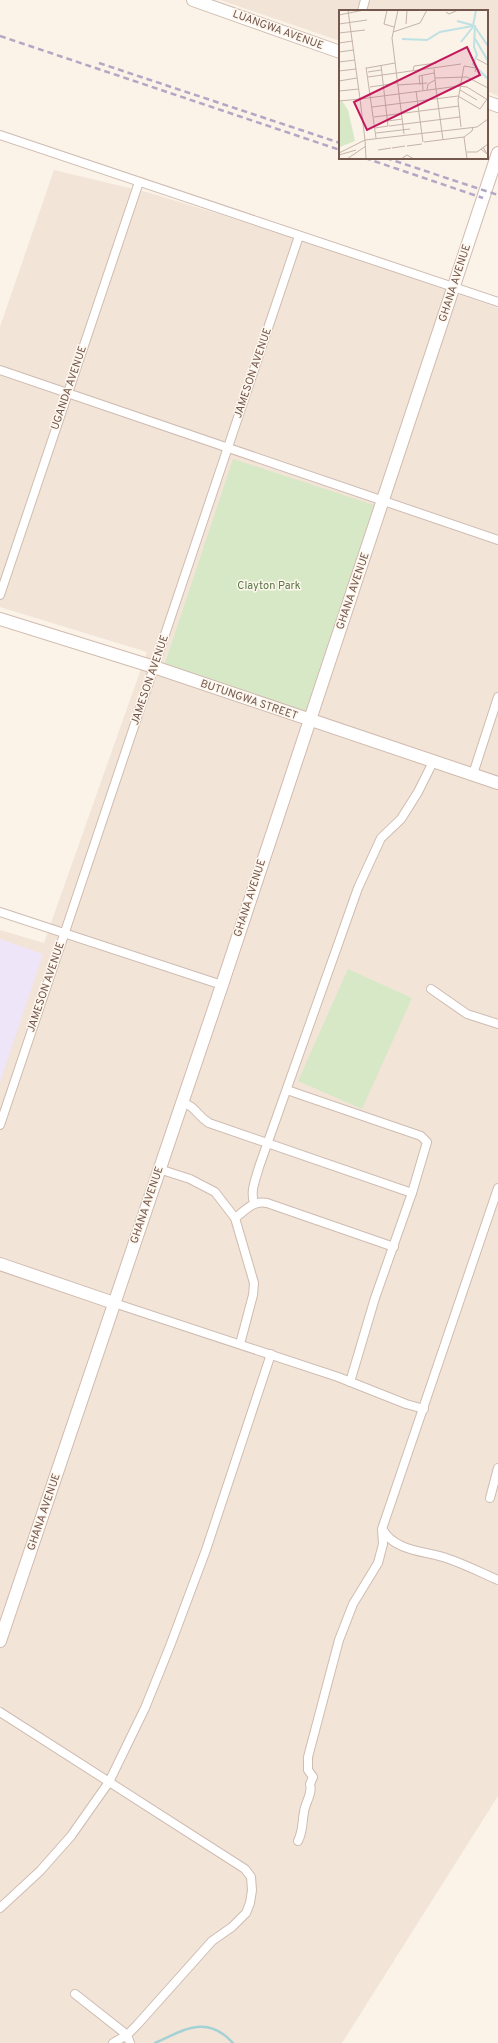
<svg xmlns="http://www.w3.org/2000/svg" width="498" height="2043" viewBox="0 0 498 2043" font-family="Overpass,sans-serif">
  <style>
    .residential { fill: #f2e4d7 }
    .education { fill: #efe5f8 }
    .green { fill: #d7e8c7 }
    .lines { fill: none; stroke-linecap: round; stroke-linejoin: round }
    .stream { stroke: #a4d1d5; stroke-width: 2.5 }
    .street-casing { stroke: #cfbcb2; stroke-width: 10 }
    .secondary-casing { stroke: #d1bbaf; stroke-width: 14 }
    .street { stroke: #fff; stroke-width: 8 }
    .secondary { stroke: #fff; stroke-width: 12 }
    .rail { stroke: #b4a7c5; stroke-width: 2.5; stroke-dasharray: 6 4; stroke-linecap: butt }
    .labels { text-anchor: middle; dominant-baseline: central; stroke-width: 3; stroke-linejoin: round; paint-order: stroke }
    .street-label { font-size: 11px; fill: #74584e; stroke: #fef7ee }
    .park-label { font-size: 11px; fill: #597846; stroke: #fef7ee }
    .inset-river { fill: none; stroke: #bee1e4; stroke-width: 2 }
    .inset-road { fill: none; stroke: #c5b4aa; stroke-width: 1 }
    .view { fill: #c2185b; fill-opacity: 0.15; stroke: #c2185b; stroke-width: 2 }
    .inset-edge { fill: none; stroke: #74584e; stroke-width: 2 }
  </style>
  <rect width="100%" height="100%" fill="#fbf2e8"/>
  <!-- residential -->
  <g class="residential">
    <path d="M220 0H498V96L487 91V11H340V41Z"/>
    <path d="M54 170 150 193 280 233 498 308V1796L342 2043H0V930L44 943 147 652 0 607V327Z"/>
  </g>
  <!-- education -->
  <path class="education" d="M0 939 43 954 0 1082Z"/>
  <!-- green -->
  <g class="green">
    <path d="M233 459 374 505 305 713 164 666Z"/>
    <path d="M348 969 412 998 362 1109 298 1081Z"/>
  </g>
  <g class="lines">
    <!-- stream -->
    <path class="stream" d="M155 2043C184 2030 207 2014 233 2043"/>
    <defs>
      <g id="street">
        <path d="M362 11 365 0"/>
        <path d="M0 135 498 302"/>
        <path d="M0 370 498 540"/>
        <path d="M0 595 139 182"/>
        <path d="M473 774 498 697"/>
        <path d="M0 912 222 985"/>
        <path d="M431 989 467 1014 498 1024"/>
        <path d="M287 1090 421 1136 427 1142 412 1193 375 1298 350 1382"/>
        <path d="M181 1102C197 1107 196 1115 209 1123L412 1193"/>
        <path d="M0 1125 299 236"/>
        <path d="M159 1169 190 1179 215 1192 235 1218 254 1283 253 1295 240 1344"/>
        <path d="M254 1203C250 1190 256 1179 259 1167L358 888 381 838 401 819 418 792 433 762"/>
        <path d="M235 1218C246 1210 253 1200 267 1203L394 1247"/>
        <path d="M114 1303 338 1377 406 1404 424 1409"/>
        <path d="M490 1498 498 1468"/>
        <path d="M383 1530C395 1552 428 1551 449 1559 466 1565 482 1573 498 1580"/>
        <path d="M0 1712 245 1869 251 1877 252 1890 250 1903 246 1913 232 1927 212 1941 137 2025 127 2035 75 1994"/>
        <path d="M298 1841C303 1831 302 1823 304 1812 305 1803 313 1793 310 1784L313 1777 308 1770V1757L339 1640 353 1604 378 1563 383 1544 382 1529 498 1188"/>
        <path d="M0 1908 40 1871 71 1836 109 1782 145 1708 170 1646 206 1550 271 1354"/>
        <path d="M113 2043 127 2035 130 2043"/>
      </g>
      <g id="secondary">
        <path d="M193 0 340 52"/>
        <path d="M487 102 498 106"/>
        <path d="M0 619 154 667 498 783"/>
        <path d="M0 1264 114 1303"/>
        <path d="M0 1641 222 985 498 153"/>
      </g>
    </defs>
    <!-- street casing -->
    <use href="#street" class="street-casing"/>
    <!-- secondary casing -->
    <use href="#secondary" class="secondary-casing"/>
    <!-- street -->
    <use href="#street" class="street"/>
    <!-- secondary -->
    <use href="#secondary" class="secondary"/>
    <!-- rail -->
    <g class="rail">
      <path d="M0 36 340 150"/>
      <path d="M99 63 340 143"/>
      <path d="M365 158 483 198"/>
      <path d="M386 158 498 195"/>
    </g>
  </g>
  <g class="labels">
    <!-- street labels -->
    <g class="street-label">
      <text transform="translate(278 30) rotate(20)">LUANGWA AVENUE</text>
      <text transform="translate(455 283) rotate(-72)">GHANA AVENUE</text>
      <text transform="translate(253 373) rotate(-71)">JAMESON AVENUE</text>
      <text transform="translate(69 388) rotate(-71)">UGANDA AVENUE</text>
      <text transform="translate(353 591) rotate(-71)">GHANA AVENUE</text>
      <text transform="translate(150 680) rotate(-71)">JAMESON AVENUE</text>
      <text transform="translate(249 700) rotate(19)">BUTUNGWA STREET</text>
      <text transform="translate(250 898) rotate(-72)">GHANA AVENUE</text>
      <text transform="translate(46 987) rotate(-71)">JAMESON AVENUE</text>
      <text transform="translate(147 1205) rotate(-71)">GHANA AVENUE</text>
      <text transform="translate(44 1512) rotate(-71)">GHANA AVENUE</text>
    </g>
    <!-- park labels -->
    <g class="park-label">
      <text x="269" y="586">Clayton Park</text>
    </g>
  </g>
  <!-- overview -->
  <g transform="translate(339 10)">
    <rect width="149" height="149" fill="#fbf2e8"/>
    <path d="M3 91 9 100 16 131 1 137 0 92Z" fill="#d7e8c7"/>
    <path class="inset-river" d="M118 11 133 15M136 15 135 37 138 45 134 54 149 69M136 17 149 36M135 27 149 51M63 29 88 30 101 22 134 16 137 0M122 32 134 17"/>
    <path class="inset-road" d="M48 0 45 14 55 17M59 0 53 28 65 124M107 2 110 4 119 0M0 5 25 0M0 14 28 10M67 14 68 1M54 22 81 13 88 0M0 23 26 20M0 33 14 31M0 42 15 40M138 49 149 55M0 52 16 50M42 55 49 116M27 57 37 128M28 58 56 53M95 59 97 79M0 61 17 59M74 61 75 56 98 53M29 62 42 60M83 65 84 80M29 67 122 54M96 68 128 67 149 78M0 71 18 68M59 75 88 73M81 75 80 66 95 63M31 77 58 73M97 79 104 130M88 80 89 74 96 70M121 80 138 90M0 81 20 79M77 81 84 132M0 91 21 89 9 0M33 97 119 86 141 99 148 89M35 107 120 96M49 111 63 109M50 116 121 107M122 117 119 90 125 56 137 58 136 62M36 118 49 116M37 123 71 119M125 127 128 149M26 130 27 149M26 130 21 89 120 76 128 77 149 90M85 132 125 127 133 121 134 117M68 136 83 134M53 138 66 136M142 139 148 144 144 137M39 140 52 138M128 142H138L149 134M0 143 26 130 138 117 149 109M0 145 17 140M8 149 27 136M62 149 68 145 75 149"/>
    <path class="view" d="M128 37 141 65 28 120 15 92Z"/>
    <rect width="149" height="149" class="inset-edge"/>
  </g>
</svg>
